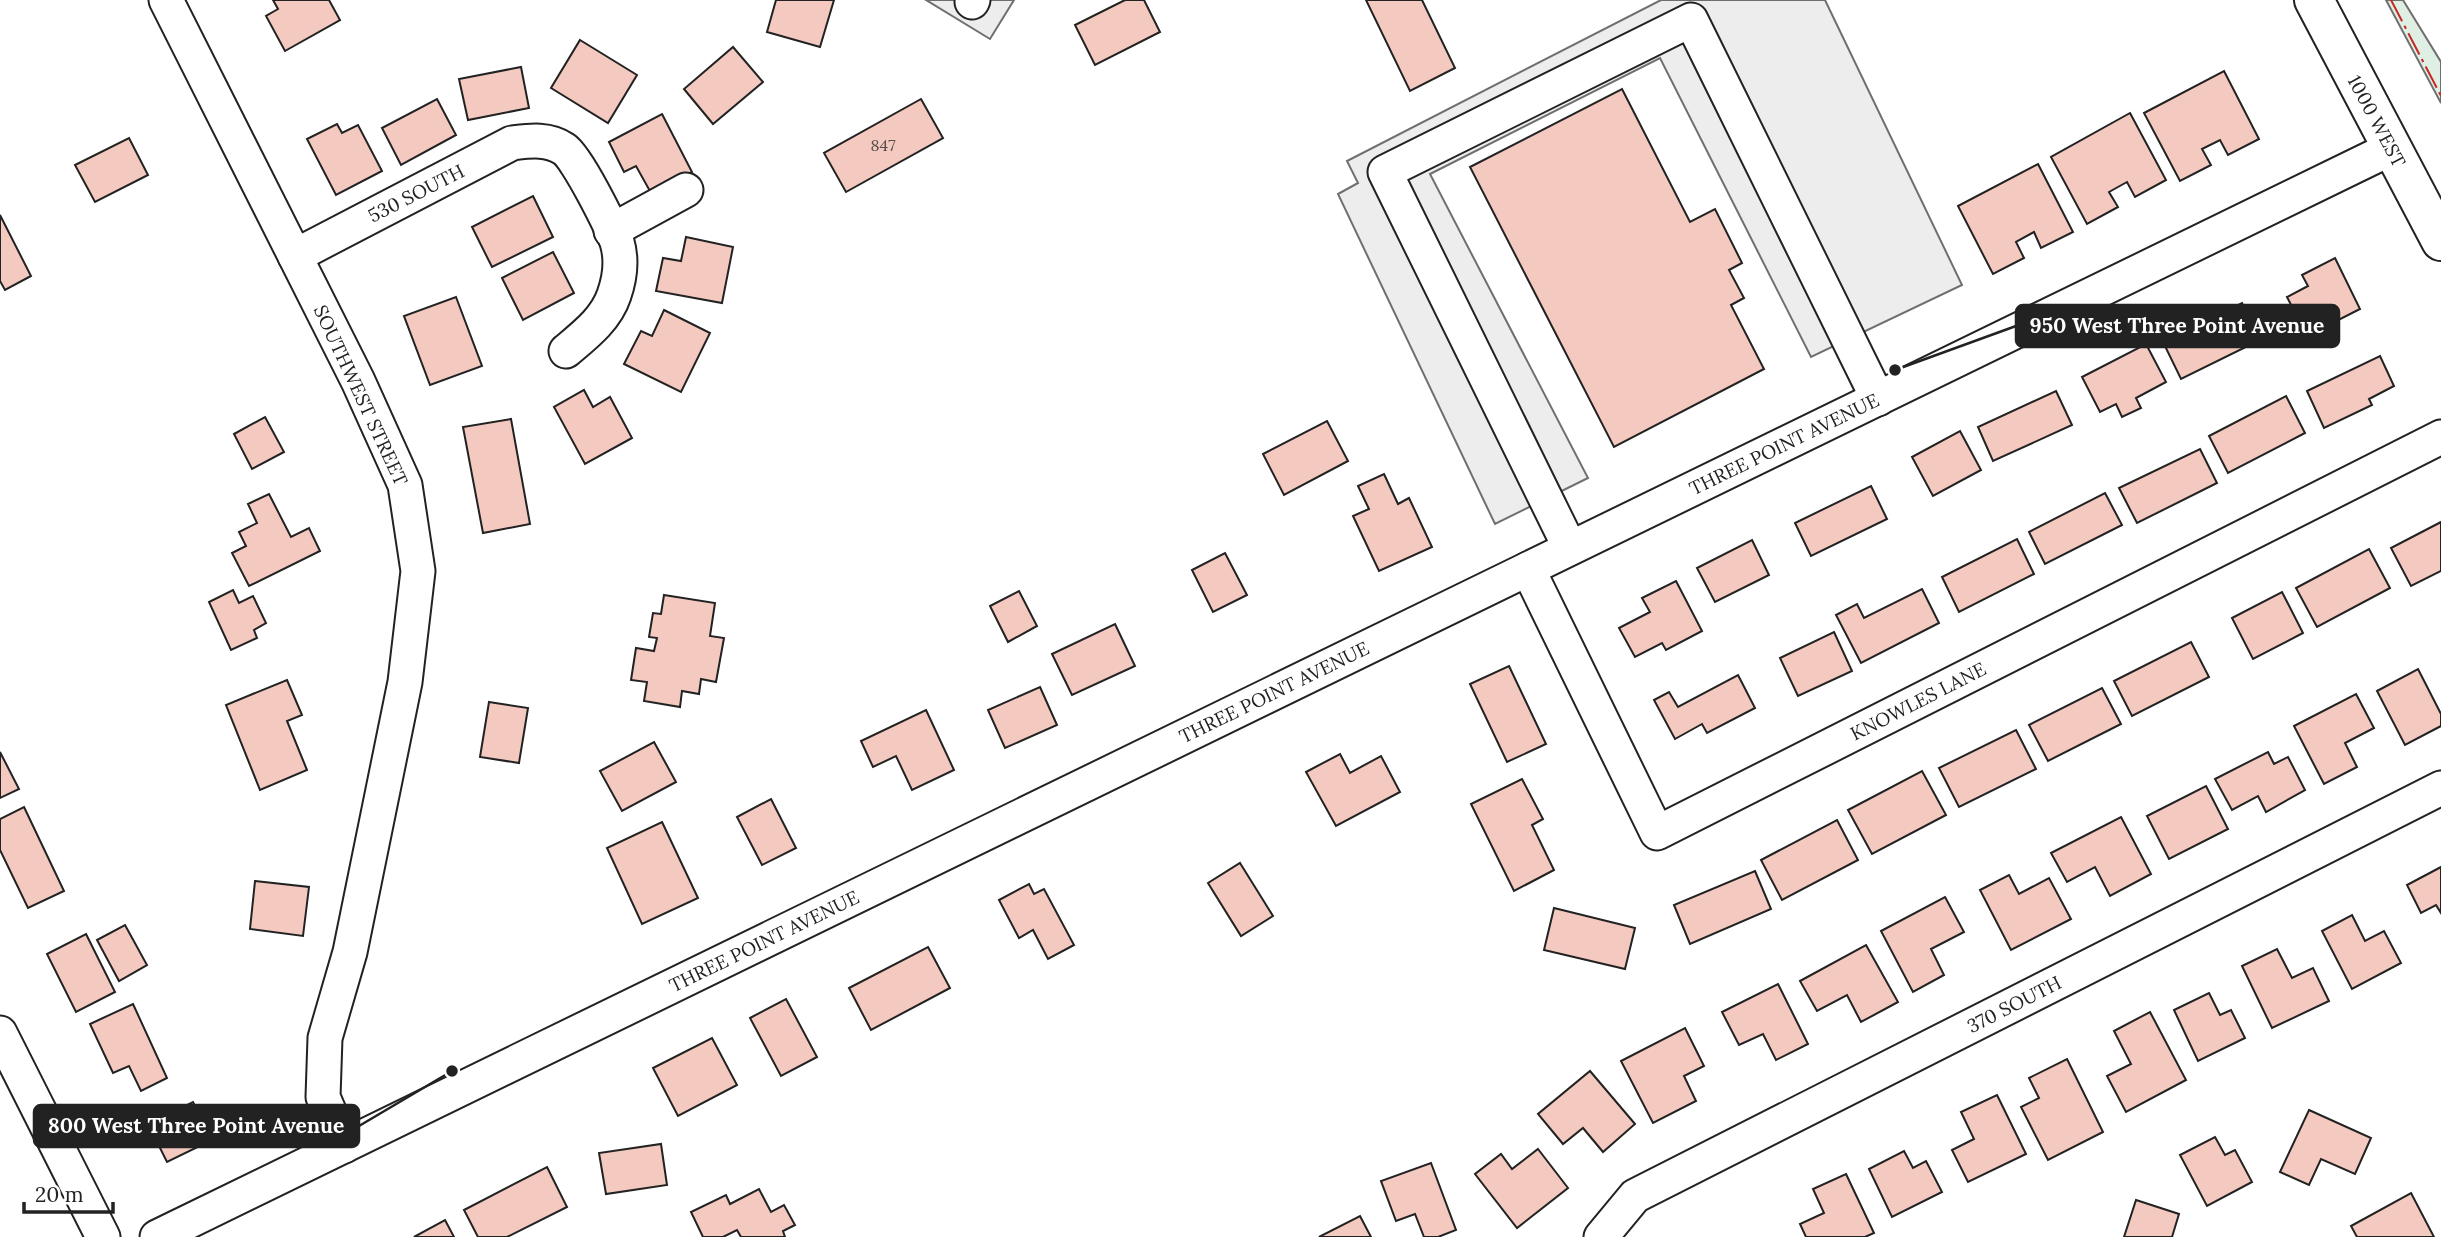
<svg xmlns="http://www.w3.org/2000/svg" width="2441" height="1237" viewBox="0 0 2441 1237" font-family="Lora,serif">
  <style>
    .green { fill: #e0efe3; stroke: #6f6f6f; stroke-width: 2 }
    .parking { fill: #ededed; stroke: #6f6f6f; stroke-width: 2 }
    .building { fill: #f3c9c0; stroke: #222; stroke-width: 2 }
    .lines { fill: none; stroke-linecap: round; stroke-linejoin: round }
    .minor-casing { stroke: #222; stroke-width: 37 }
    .major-casing { stroke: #222; stroke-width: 42 }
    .minor { stroke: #fff; stroke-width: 33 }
    .major { stroke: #fff; stroke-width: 38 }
    .power { stroke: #c62828; stroke-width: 2; stroke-dasharray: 24 5 3.5 5; stroke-linecap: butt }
    .labels { text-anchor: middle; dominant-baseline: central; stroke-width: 5; stroke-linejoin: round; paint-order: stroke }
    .number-label { font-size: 16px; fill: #564c4a }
    .street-label { font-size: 19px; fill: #222; stroke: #fff }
    .leader { fill: none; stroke: #222; stroke-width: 2.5 }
    .callout-dot { fill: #222; stroke: #fff; stroke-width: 2.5 }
    .callout { fill: #222; stroke: #222; stroke-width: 2.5 }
    .callout-label { font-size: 21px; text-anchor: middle; font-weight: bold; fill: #fff }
  </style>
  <rect width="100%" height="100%" fill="#fff"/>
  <!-- green -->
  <path class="green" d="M2386 0H2403L2441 62V103Z"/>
  <!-- parking -->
  <g class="parking">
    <path d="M926 0H1014L990 39Z"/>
    <path d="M1661 0H1825L1962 285 1811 357 1660 58 1430 174 1588 478 1495 524 1338 194 1358 183 1347 161Z"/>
  </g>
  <!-- building -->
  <g class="building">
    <path d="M273 0H329L340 20 285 51 266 16 278 9Z"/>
    <path d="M776 0H834L820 47 767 32Z"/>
    <path d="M1125 0H1144L1160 32 1095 65 1075 25Z"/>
    <path d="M1366 0H1422L1455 68 1410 91Z"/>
    <path d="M580 40 637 75 608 123 551 88Z"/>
    <path d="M733 47 763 82 713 124 684 89Z"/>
    <path d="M521 67 529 108 468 120 459 79Z"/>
    <path d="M2224 71 2259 139 2228 155 2220 140 2202 149 2211 165 2180 181 2144 113Z"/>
    <path d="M1622 89 1690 222 1715 209 1742 263 1729 270 1744 298 1731 305 1764 369 1614 447 1470 167Z"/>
    <path d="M437 99 456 135 401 165 382 128Z"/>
    <path d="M921 99 943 138 846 192 824 153Z"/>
    <path d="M2130 113 2166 180 2135 197 2127 182 2109 192 2118 207 2087 224 2051 157Z"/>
    <path d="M662 114 692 172 651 193 636 166 624 172 609 142Z"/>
    <path d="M337 124 342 133 358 125 382 171 336 195 307 139Z"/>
    <path d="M129 138 148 175 95 202 75 165Z"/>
    <path d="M2038 164 2073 232 2041 248 2034 232 2016 242 2024 258 1993 274 1958 206Z"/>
    <path d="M533 196 553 237 492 267 472 227Z"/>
    <path d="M0 215 31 276 5 290 0 281Z"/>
    <path d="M686 237 733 247 722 303 656 291 663 258 681 261Z"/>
    <path d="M553 252 574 293 523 320 502 278Z"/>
    <path d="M2335 258 2360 309 2307 336 2287 297 2308 286 2302 275Z"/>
    <path d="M456 297 482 366 430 385 404 316Z"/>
    <path d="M2242 303 2260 340 2181 379 2163 342Z"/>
    <path d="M664 310 710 333 681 392 624 364 641 331 652 336Z"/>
    <path d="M2146 344 2166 382 2136 398 2141 408 2122 417 2116 404 2100 412 2082 377Z"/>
    <path d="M2380 356 2394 386 2369 399 2372 405 2324 428 2307 391Z"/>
    <path d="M584 390 593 407 610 397 632 438 585 464 554 407Z"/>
    <path d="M2056 391 2072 425 1993 461 1978 427Z"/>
    <path d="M2286 396 2305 433 2228 473 2209 436Z"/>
    <path d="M265 417 284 452 252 469 234 434Z"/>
    <path d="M511 419 530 524 483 533 463 427Z"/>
    <path d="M1327 421 1348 461 1284 495 1263 454Z"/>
    <path d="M1960 431 1981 470 1933 496 1912 457Z"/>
    <path d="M2200 449 2217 483 2137 523 2119 488Z"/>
    <path d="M1384 474 1398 504 1409 498 1432 547 1379 571 1353 516 1369 509 1358 486Z"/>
    <path d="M1871 486 1887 519 1811 556 1795 523Z"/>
    <path d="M2105 493 2122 525 2045 564 2029 532Z"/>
    <path d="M269 494 291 537 309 528 320 551 249 586 232 553 246 546 239 532 257 523 248 504Z"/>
    <path d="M2441 522V571L2411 586 2391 548Z"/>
    <path d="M2017 539 2034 574 1959 612 1942 577Z"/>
    <path d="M1752 540 1769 575 1715 602 1697 568Z"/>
    <path d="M2369 549 2390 588 2317 627 2296 588Z"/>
    <path d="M1225 553 1247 595 1213 612 1192 570Z"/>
    <path d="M1676 581 1702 631 1666 650 1662 643 1635 657 1619 628 1650 612 1642 598Z"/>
    <path d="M1922 589 1939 623 1861 663 1836 615 1857 604 1864 618Z"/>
    <path d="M233 590 239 603 253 596 266 623 254 630 257 638 231 650 209 602Z"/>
    <path d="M1019 591 1037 626 1008 642 990 606Z"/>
    <path d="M2282 592 2303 633 2253 659 2232 618Z"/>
    <path d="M664 595 715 603 710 636 724 638 716 682 701 679 699 694 682 691 680 707 644 701 647 682 631 680 636 648 654 651 657 638 649 637 653 613 661 614Z"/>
    <path d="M1115 624 1135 666 1072 695 1052 654Z"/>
    <path d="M1834 632 1852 671 1798 696 1780 658Z"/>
    <path d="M2191 642 2209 677 2132 716 2114 681Z"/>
    <path d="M1509 666 1546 744 1507 762 1470 684Z"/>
    <path d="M2418 669 2441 714V726L2405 745 2377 691Z"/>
    <path d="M1738 675 1755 708 1707 733 1702 724 1675 739 1654 700 1669 692 1678 707Z"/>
    <path d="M287 680 302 715 287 721 307 770 260 790 226 705Z"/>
    <path d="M1040 687 1057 725 1005 748 988 710Z"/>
    <path d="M2102 688 2121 724 2048 761 2029 725Z"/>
    <path d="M2356 694 2374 728 2345 743 2357 767 2324 784 2294 726Z"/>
    <path d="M489 702 528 708 519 763 480 757Z"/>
    <path d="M926 710 954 770 912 790 896 756 873 767 861 741Z"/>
    <path d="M2016 730 2036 769 1959 807 1939 768Z"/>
    <path d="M654 742 676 782 622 811 600 771Z"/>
    <path d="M0 752 19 789 0 798Z"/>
    <path d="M2268 752 2274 764 2288 757 2305 790 2266 812 2258 796 2232 810 2215 779Z"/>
    <path d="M1340 754 1350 773 1381 756 1400 792 1336 826 1306 772Z"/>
    <path d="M1922 771 1946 815 1872 854 1848 810Z"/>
    <path d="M1522 779 1543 819 1532 825 1554 870 1514 891 1471 804Z"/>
    <path d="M2206 786 2228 829 2169 859 2147 816Z"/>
    <path d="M771 799 796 848 762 865 737 817Z"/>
    <path d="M24 807 64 891 28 908 0 850V819Z"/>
    <path d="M2121 817 2151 874 2110 896 2095 867 2067 882 2051 853Z"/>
    <path d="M1837 820 1858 860 1782 900 1761 860Z"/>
    <path d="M662 822 698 898 642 924 607 848Z"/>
    <path d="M1240 863 1273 916 1241 936 1208 883Z"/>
    <path d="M2441 867V913L2436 905 2421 913 2407 885Z"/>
    <path d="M1755 871 1771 909 1690 944 1674 905Z"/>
    <path d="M2009 875 2019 894 2049 878 2071 919 2011 950 1980 890Z"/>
    <path d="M255 881 309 887 303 936 250 929Z"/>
    <path d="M1029 884 1034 894 1044 889 1074 945 1048 959 1033 930 1019 938 999 900Z"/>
    <path d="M1945 897 1964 932 1931 949 1944 975 1913 992 1881 931Z"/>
    <path d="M1554 908 1635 928 1625 969 1544 950Z"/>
    <path d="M2352 915 2365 941 2384 931 2401 963 2352 989 2322 931Z"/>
    <path d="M125 925 147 965 119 981 97 940Z"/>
    <path d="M86 934 115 992 76 1012 47 954Z"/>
    <path d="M1866 945 1898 1002 1861 1022 1847 995 1817 1011 1800 981Z"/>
    <path d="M928 947 950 988 871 1030 849 988Z"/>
    <path d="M2277 949 2292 978 2313 968 2329 1001 2272 1028 2242 966Z"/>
    <path d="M1778 984 1808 1044 1776 1060 1763 1034 1739 1045 1722 1012Z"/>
    <path d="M2209 993 2220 1015 2231 1010 2245 1038 2198 1061 2174 1010Z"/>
    <path d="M786 999 817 1057 781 1076 750 1018Z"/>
    <path d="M133 1004 167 1078 141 1091 129 1066 113 1073 90 1024Z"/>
    <path d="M2150 1012 2186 1080 2126 1112 2107 1076 2131 1064 2114 1031Z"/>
    <path d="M1685 1028 1704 1066 1684 1076 1696 1101 1653 1123 1621 1061Z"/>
    <path d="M712 1038 737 1085 678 1116 653 1068Z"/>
    <path d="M2067 1059 2103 1132 2048 1160 2021 1107 2039 1098 2029 1078Z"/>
    <path d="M1590 1071 1635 1124 1603 1152 1583 1128 1563 1144 1538 1114Z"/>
    <path d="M1997 1095 2026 1154 1968 1182 1952 1150 1974 1139 1961 1112Z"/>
    <path d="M193 1102 212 1140 167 1162 148 1124Z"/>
    <path d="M2309 1110 2371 1138 2355 1174 2321 1159 2309 1185 2280 1172Z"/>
    <path d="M2215 1137 2225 1155 2235 1150 2252 1182 2207 1206 2180 1155Z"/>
    <path d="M661 1144 667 1185 606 1194 599 1153Z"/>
    <path d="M1538 1149 1568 1188 1517 1228 1475 1174 1501 1154 1512 1169Z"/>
    <path d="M1904 1151 1913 1168 1926 1161 1942 1192 1892 1217 1869 1169Z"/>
    <path d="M1431 1163 1456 1230 1438 1237H1424L1415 1214 1396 1221 1381 1181Z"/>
    <path d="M547 1167 567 1207 507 1237H478L464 1210Z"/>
    <path d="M1846 1174 1874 1233 1865 1237H1806L1800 1224 1824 1213 1813 1189Z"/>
    <path d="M759 1189 771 1212 784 1205 795 1225 783 1231 785 1237H741L737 1230 723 1237H703L691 1212 726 1195 730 1204Z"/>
    <path d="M2411 1193 2434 1237H2357L2351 1226Z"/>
    <path d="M2136 1200 2179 1214 2172 1237H2124Z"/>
    <path d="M1360 1216 1371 1237H1319Z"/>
    <path d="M445 1220 454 1237H414Z"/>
  </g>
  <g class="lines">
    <defs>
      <g id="minor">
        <path d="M166 0 358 381 405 485 418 571 405 682 350 952 325 1038 323 1097 344 1146"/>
        <path d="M972 2 973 0"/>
        <path d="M611 231 686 190"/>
        <path d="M295 256 512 143C529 141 548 138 564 149 577 157 611 226 617 242 622 259 620 278 614 295 606 319 585 335 566 351"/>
        <path d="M1570 548 1385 172 1691 20 1878 399"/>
        <path d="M1528 569 1657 833 2441 437"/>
        <path d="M0 1033 103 1237"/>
        <path d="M157 1237 2392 148"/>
        <path d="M1601 1237 1635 1196 2441 788"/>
      </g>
      <path id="major" d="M2314 0 2441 241"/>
    </defs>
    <!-- minor casing -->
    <use href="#minor" class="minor-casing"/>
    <!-- major casing -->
    <use href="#major" class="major-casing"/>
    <!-- minor -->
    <use href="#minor" class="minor"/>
    <!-- major -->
    <use href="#major" class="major"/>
    <!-- power -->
    <path class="power" d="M2391 0 2441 96"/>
  </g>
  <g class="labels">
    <!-- number labels -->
    <g class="number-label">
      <text x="883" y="145">847</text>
    </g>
    <!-- street labels -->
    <g class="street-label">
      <text transform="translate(2377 121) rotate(62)">1000 WEST</text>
      <text transform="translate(416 193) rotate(-27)">530 SOUTH</text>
      <text transform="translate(361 395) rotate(65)">SOUTHWEST STREET</text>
      <text transform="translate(1784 444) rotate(-26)">THREE POINT AVENUE</text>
      <text transform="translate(1274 692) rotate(-26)">THREE POINT AVENUE</text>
      <text transform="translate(1918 701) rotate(-27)">KNOWLES LANE</text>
      <text transform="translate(764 941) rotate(-26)">THREE POINT AVENUE</text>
      <text transform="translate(2014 1004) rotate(-27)">370 SOUTH</text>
    </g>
  </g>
  <!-- callouts -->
  <path class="leader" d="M1895 370L2016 326M452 1071L359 1126"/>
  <g class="callout-dot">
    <circle cx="1895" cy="370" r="7"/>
    <circle cx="452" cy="1071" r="7"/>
  </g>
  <g class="callout">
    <rect x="2016" y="305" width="323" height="42" rx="7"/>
    <rect x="34" y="1105" width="325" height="42" rx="7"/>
  </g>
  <g class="callout-label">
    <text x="2177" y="333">950 West Three Point Avenue</text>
    <text x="196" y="1133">800 West Three Point Avenue</text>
  </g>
  <!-- scale -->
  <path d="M24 1202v10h89v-10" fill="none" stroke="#222222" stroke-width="3.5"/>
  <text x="35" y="1202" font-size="21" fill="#222222" stroke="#ffffff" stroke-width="5" paint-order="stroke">20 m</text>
</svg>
